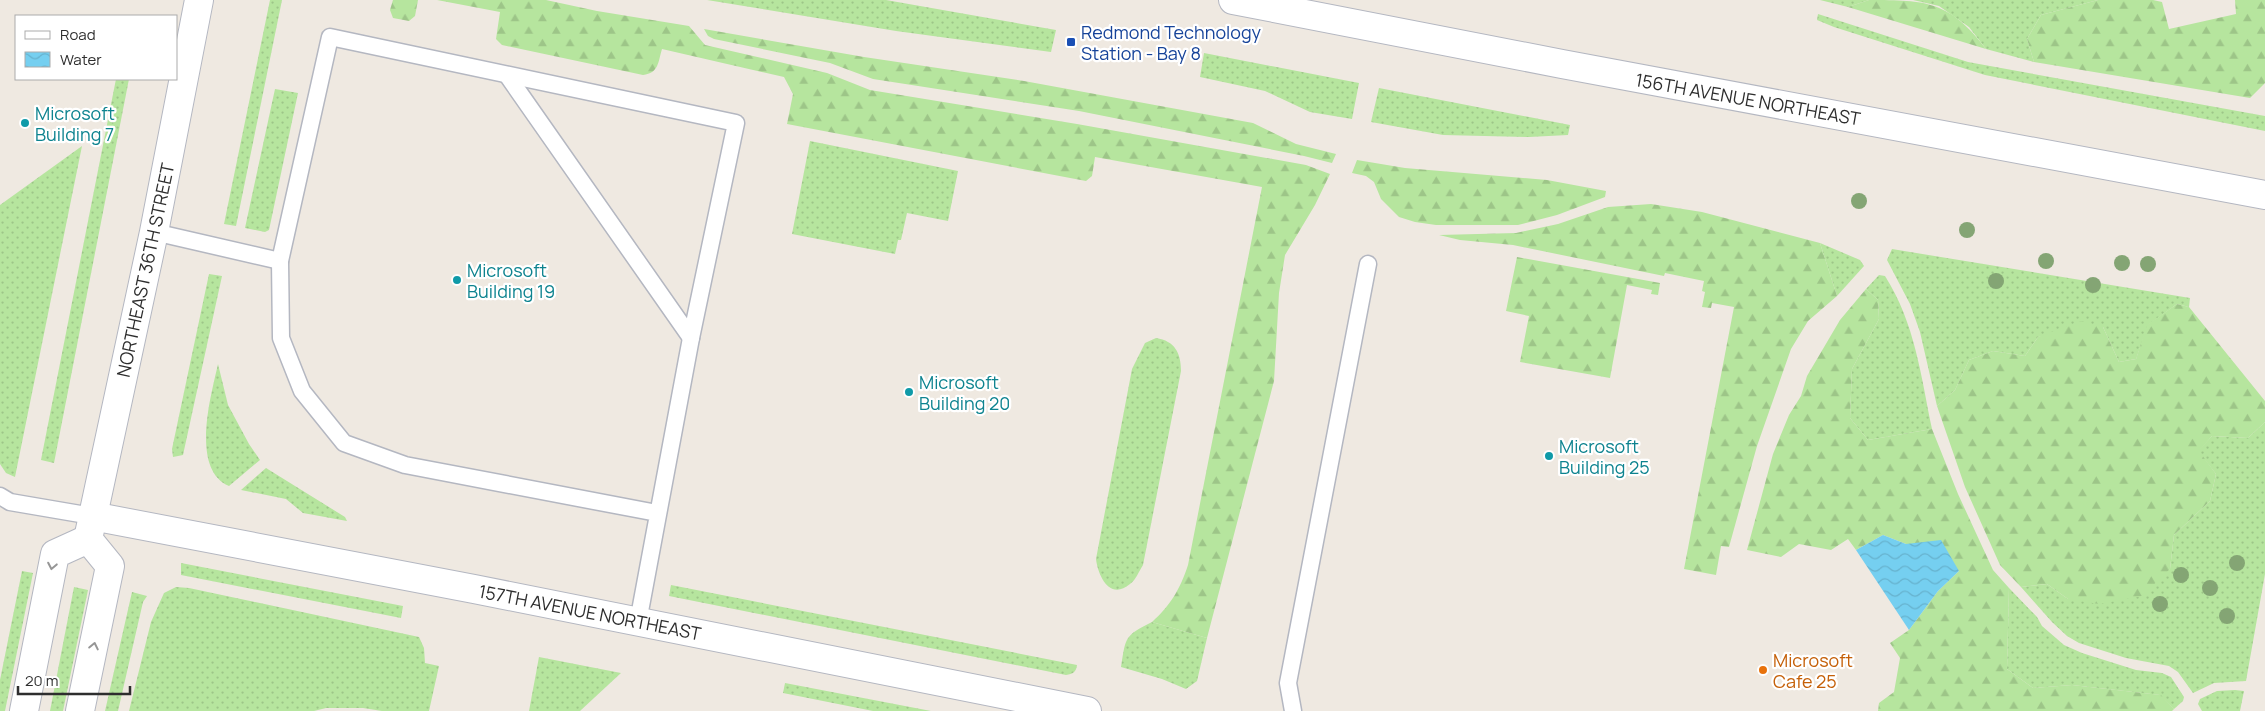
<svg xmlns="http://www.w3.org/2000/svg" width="2265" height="711" viewBox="0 0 2265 711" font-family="Manrope,sans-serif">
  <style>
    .grass { fill: url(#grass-dots) }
    .forest { fill: url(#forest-firs) }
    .water { fill: url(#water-waves) }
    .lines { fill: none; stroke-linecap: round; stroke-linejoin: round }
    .lane-casing { stroke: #b4b7c1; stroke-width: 19 }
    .street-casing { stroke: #b4b7c1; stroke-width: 30 }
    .secondary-casing { stroke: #b4b7c1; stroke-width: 30 }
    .lane { stroke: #fff; stroke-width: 16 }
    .street { stroke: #fff; stroke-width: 28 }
    .secondary { stroke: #fff; stroke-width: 28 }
    .tree { fill: #84a574 }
    .oneway { stroke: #969696 }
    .transit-dot { fill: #1a4fb4; stroke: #fff; stroke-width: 2 }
    .culture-dot { fill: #0f9aa8; stroke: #fff; stroke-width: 2 }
    .food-dot { fill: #e8710a; stroke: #fff; stroke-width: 2 }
    .labels { text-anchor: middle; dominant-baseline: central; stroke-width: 4.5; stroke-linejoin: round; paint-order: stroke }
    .transit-label { font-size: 18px; fill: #164399; stroke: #fff; text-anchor: start }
    .street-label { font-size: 18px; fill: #2e2e2e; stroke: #fff }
    .culture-label { font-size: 18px; fill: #0d838f; stroke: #fff; text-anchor: start }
    .food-label { font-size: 18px; fill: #c56008; stroke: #fff; text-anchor: start }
  </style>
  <defs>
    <pattern id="grass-dots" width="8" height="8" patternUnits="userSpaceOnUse" patternTransform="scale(1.25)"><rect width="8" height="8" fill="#b6e59e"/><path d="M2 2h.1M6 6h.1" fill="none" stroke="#9dc588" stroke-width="1.8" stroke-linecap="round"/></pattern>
    <pattern id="forest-firs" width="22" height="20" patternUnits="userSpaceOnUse" patternTransform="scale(1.25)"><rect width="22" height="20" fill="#b6e59e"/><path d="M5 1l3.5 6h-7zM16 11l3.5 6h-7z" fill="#9dc588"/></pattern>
    <pattern id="water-waves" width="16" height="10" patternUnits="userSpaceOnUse" patternTransform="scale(1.25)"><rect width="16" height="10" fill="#75cff0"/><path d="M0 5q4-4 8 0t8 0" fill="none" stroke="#66b2ce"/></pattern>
  </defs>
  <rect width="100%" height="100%" fill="#efe9e1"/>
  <!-- grass -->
  <g class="grass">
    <path d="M270 0H282L236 226 224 224Z"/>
    <path d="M707 0H886L1056 30 1051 52 896 31Z"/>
    <path d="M1820 0H1869L1848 7Z"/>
    <path d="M1913 0H2098L2041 15 2027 39 2034 62 1986 49 1969 27 1939 6Z"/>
    <path d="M1818 14 1968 62 2265 116V131L1985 75 1834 27 1817 20Z"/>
    <path d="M1204 53 1359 83 1352 119 1310 112 1265 91 1200 77Z"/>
    <path d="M116 79H129L54 463 41 460Z"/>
    <path d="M1379 88 1570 125 1568 135 1529 137 1443 135 1371 122Z"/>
    <path d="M275 89 298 93 269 230 265 232 245 228Z"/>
    <path d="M810 141 958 171 948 221 907 213 901 240H898L895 254 792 234Z"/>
    <path d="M82 146 15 477 6 473 0 464V205Z"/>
    <path d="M1820 243 1860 260 1864 266 1837 296Z"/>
    <path d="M1892 249 2190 298 2189 307 2177 304 2148 325 2136 359 2119 362 2103 327 2038 337 2025 356 1993 351 1969 360 1955 390 1937 406 1920 332 1910 304 1887 260Z"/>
    <path d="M209 274 222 276 183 455 173 457 172 449Z"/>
    <path d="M1879 275 1885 276C1915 323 1921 376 1932 429L1868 440 1850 418 1852 369 1879 319 1878 300 1866 289Z"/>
    <path d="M1156 338C1175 341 1181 353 1181 371L1143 565C1139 571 1136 580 1130 584 1110 601 1098 576 1096 559L1132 369 1145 343Z"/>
    <path d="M218 364 228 405 249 444 260 460 229 486C190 469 211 396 218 364Z"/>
    <path d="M2265 422V574L2246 681 2214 683 2193 693 2178 672 2169 666 2126 658 2079 643 2067 636 2052 622 2021 587 2047 584 2068 599 2170 569 2174 535 2210 501 2216 474 2198 451 2212 436 2248 438Z"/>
    <path d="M266 468 345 517 347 521 303 513 286 499 241 490Z"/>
    <path d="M181 563 403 606 401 618 181 575Z"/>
    <path d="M22 571 33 573 5 711H0V680Z"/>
    <path d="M671 585 1077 665C1076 672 1073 674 1066 675L669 596Z"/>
    <path d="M74 587 88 590 63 711H50Z"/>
    <path d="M176 587 189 588 419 637 424 648 425 663 439 666 429 711H382L363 708H326L314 711H129L151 622 164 593Z"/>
    <path d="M2009 588 2037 617 2042 626 2064 645 2082 653 2136 670 2162 673 2171 677 2184 697 2183 701 2174 709 2160 695 2072 685 2033 688 2007 669Z"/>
    <path d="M132 592 147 596 143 602 118 711H105Z"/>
    <path d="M1152 622 1207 638 1197 681 1186 689 1162 679 1121 667C1126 637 1124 636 1152 622Z"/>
    <path d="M539 657 621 673 580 711H529Z"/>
    <path d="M785 683 931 711H873L783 693Z"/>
    <path d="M2235 690 2244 691 2240 711H2202L2198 704 2200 699 2217 691Z"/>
  </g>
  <!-- forest -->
  <g class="forest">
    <path d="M393 0H418L415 16 409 21 393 18 390 10Z"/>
    <path d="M437 0H546L597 11 689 26 705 45 827 73 870 90 1077 124 1306 165 1330 174 1315 205 1285 255 1279 293 1274 381 1207 638 1152 622C1171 605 1180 589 1188 565L1262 187 1095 157 1092 176 1086 181 787 124 793 94 784 77 662 49C658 62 659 73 643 75L502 45 496 39 500 12Z"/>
    <path d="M1869 0C1927 0 1949 1 1986 49L1848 7Z"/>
    <path d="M2098 0H2153L2162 2 2169 29 2236 14 2235 0H2265V83L2250 98 2034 62 2027 39 2041 15Z"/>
    <path d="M704 29 864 57 1024 81 1253 123 1296 144 1336 154 1332 163 1304 156 1079 111 873 79 830 63 714 39 708 36Z"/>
    <path d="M1357 160 1405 168 1547 180 1606 191 1605 197 1557 215 1518 225H1436L1415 222 1399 217 1381 199 1374 182 1366 176 1352 173Z"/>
    <path d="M1651 204 1702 212 1820 243 1837 296 1808 321 1791 349 1757 446 1729 547 1721 546 1716 575 1684 569 1734 307 1712 303 1711 308 1702 307 1705 292 1702 291 1704 281 1665 273 1664 276 1513 245 1460 240 1439 235 1516 233 1558 224 1608 207Z"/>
    <path d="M1517 257 1660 283 1658 295 1651 294 1652 290 1627 285 1610 378 1520 362 1529 316 1506 311Z"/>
    <path d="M1866 289 1878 300 1879 319 1852 369 1850 418 1868 440 1932 429 1958 494 1993 570 2009 588 2007 669 2033 688 2072 685 2161 695 2174 709 2172 711H1878L1879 703 1894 692 1900 658 1890 643 1909 630 1938 591 1959 571 1906 544 1883 535 1856 550 1848 539 1831 550 1799 544 1781 557 1747 550 1773 454 1789 415 1801 396 1807 376 1840 320Z"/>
    <path d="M2177 304 2189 307 2265 401V422L2248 438 2212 436 2199 451 2216 474 2210 501 2174 535 2170 569 2142 596 2099 604 2068 599 2047 584 2021 587 2000 565 1965 487 1937 406 1955 390 1969 360 1993 351 2025 356 2038 337 2081 321 2103 327 2119 362 2136 359 2147 325Z"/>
  </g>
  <!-- water -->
  <path class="water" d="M1883 535 1906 544 1941 540 1959 571 1938 591 1909 630 1856 550Z"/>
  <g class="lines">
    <defs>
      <g id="lane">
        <path d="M507 75 691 338"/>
        <path d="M154 232 280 261"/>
        <path d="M0 496 10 502 92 516"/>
        <path d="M638 622 691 338 736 123 330 37 280 261 281 338 302 391 344 443 405 465 657 513"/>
        <path d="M1293 711 1288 683 1368 264"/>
      </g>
      <g id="street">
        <path d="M92 516 474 589 1087 711"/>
        <path d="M88 539 154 232 199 0"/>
        <path d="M24 711 55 554 88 539"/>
        <path d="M80 711 110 566 88 539"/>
      </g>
      <path id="secondary" d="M1233 0 1562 64 2265 195"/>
    </defs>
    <!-- lane casing -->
    <use href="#lane" class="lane-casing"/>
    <!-- street casing -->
    <use href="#street" class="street-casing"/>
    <!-- secondary casing -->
    <use href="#secondary" class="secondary-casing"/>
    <!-- lane -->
    <use href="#lane" class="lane"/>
    <!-- street -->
    <use href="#street" class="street"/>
    <!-- secondary -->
    <use href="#secondary" class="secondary"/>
  </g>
  <!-- trees -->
  <g class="tree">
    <circle cx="1859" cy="201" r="8"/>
    <circle cx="1967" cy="230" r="8"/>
    <circle cx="2046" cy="261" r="8"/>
    <circle cx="2122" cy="263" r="8"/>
    <circle cx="2148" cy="264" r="8"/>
    <circle cx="1996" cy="281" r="8"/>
    <circle cx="2093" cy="285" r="8"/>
    <circle cx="2237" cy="563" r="8"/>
    <circle cx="2181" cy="575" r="8"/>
    <circle cx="2210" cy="588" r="8"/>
    <circle cx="2160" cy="604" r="8"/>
    <circle cx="2227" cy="616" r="8"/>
  </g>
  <!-- one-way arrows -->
  <defs><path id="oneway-chevron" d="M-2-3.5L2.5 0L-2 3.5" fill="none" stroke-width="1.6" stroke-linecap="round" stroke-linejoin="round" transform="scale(1.25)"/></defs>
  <g class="oneway">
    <use href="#oneway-chevron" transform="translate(52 566) rotate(101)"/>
    <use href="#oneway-chevron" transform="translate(94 646) rotate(-78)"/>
  </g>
  <!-- markers -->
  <rect class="transit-dot" x="1066" y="37" width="10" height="10" rx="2.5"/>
  <g class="culture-dot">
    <circle cx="25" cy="123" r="5"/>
    <circle cx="457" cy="280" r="5"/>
    <circle cx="909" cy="392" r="5"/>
    <circle cx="1549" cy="456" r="5"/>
  </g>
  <circle class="food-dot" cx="1763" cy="670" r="5"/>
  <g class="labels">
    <!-- transit labels -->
    <g class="transit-label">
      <text x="1081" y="32">Redmond Technology<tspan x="1081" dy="21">Station - Bay 8</tspan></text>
    </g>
    <!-- street labels -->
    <g class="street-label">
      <text transform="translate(1748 99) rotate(10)">156TH AVENUE NORTHEAST</text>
      <text transform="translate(145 270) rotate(-78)">NORTHEAST 36TH STREET</text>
      <text transform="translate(590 612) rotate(11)">157TH AVENUE NORTHEAST</text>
    </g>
    <!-- culture labels -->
    <g class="culture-label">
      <text x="35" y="113">Microsoft<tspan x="35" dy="21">Building 7</tspan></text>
      <text x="467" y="270">Microsoft<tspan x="467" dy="21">Building 19</tspan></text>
      <text x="919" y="382">Microsoft<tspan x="919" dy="21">Building 20</tspan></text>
      <text x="1559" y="446">Microsoft<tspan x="1559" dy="21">Building 25</tspan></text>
    </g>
    <!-- food labels -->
    <g class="food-label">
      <text x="1773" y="660">Microsoft<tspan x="1773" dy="21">Cafe 25</tspan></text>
    </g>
  </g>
  <!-- legend -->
  <rect x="15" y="15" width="162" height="65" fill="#ffffff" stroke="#ababab"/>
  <rect x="25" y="31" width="25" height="8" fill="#ffffff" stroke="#ababab"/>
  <text x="60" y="40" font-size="15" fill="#2e2e2e">Road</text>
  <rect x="25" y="52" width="25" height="15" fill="url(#water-waves)" stroke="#ababab"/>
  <text x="60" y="65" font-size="15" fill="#2e2e2e">Water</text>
  <!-- scale -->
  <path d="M18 686v8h112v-8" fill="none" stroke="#2e2e2e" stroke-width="2.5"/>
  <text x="25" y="686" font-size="15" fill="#2e2e2e" stroke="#ffffff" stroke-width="4" paint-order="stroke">20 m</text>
</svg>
